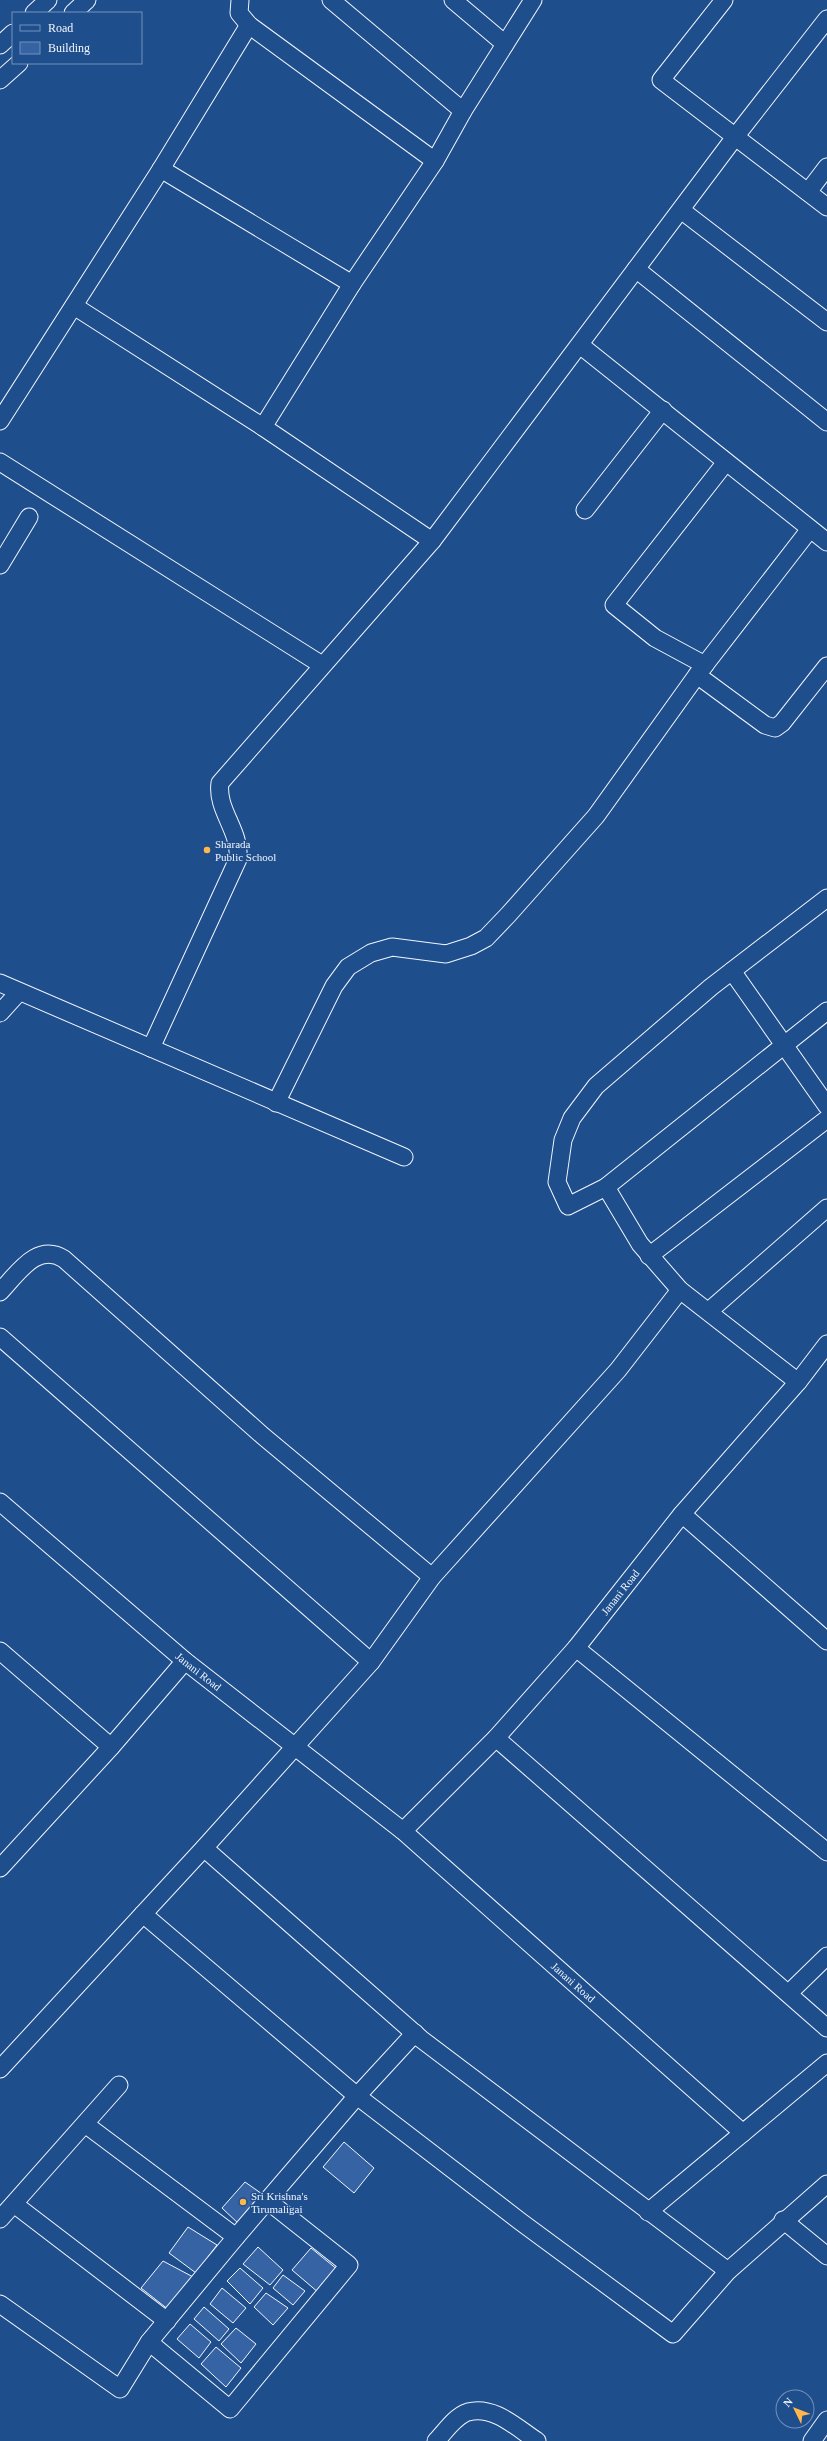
<svg xmlns="http://www.w3.org/2000/svg" width="827" height="2441" viewBox="0 0 827 2441" font-family="'Times New Roman',serif">
  <style>
    .building { fill: #3563a3; stroke: #f2f6ff }
    .lines { fill: none; stroke-linecap: round; stroke-linejoin: round }
    .street-casing { stroke: #f2f6ff; stroke-width: 19 }
    .street { stroke: #1f4e8c; stroke-width: 17 }
    .poi-dot { fill: #ffb74d; stroke: #1f4e8c; stroke-width: 1.5 }
    .labels { text-anchor: middle; dominant-baseline: central; stroke-width: 3; stroke-linejoin: round; paint-order: stroke }
    .poi-label { font-size: 11px; fill: #f2f6ff; stroke: #1f4e8c; text-anchor: start }
    .street-label { font-size: 11px; fill: #f2f6ff; stroke: #1f4e8c }
  </style>
  <rect width="100%" height="100%" fill="#1f4e8c"/>
  <!-- building -->
  <g class="building">
    <path d="M344 2142 374 2168 354 2193 323 2167Z"/>
    <path d="M245 2182 265 2196 240 2225 222 2208Z"/>
    <path d="M188 2227 217 2245 196 2273 169 2253Z"/>
    <path d="M258 2247 283 2270 270 2285 243 2264Z"/>
    <path d="M311 2248 338 2270 319 2293 292 2270Z"/>
    <path d="M163 2261 195 2278 169 2310 141 2288Z"/>
    <path d="M240 2268 263 2288 250 2304 227 2281Z"/>
    <path d="M283 2275 305 2291 293 2305 273 2288Z"/>
    <path d="M222 2288 246 2308 233 2323 210 2304Z"/>
    <path d="M266 2293 288 2308 273 2325 254 2307Z"/>
    <path d="M204 2307 229 2329 219 2341 194 2319Z"/>
    <path d="M190 2324 211 2342 199 2358 177 2339Z"/>
    <path d="M236 2328 256 2344 241 2363 221 2344Z"/>
    <path d="M216 2347 241 2368 226 2387 201 2364Z"/>
  </g>
  <g class="lines">
    <defs>
      <g id="street">
        <path d="M240 0 239 13 249 25 435 161"/>
        <path d="M331 0 463 111"/>
        <path d="M453 0 505 44"/>
        <path d="M724 0 661 80 827 207"/>
        <path d="M34 13 48 0"/>
        <path d="M73 13 87 0"/>
        <path d="M0 45 13 33"/>
        <path d="M0 80 19 63"/>
        <path d="M161 169 352 284"/>
        <path d="M808 192 827 167"/>
        <path d="M681 210 827 322"/>
        <path d="M636 269 827 422"/>
        <path d="M74 306 263 427 432 541"/>
        <path d="M580 345 827 542"/>
        <path d="M0 421 161 169 249 25"/>
        <path d="M263 427 352 284 435 161 463 111 533 0"/>
        <path d="M0 462 322 665"/>
        <path d="M585 510 663 410"/>
        <path d="M0 565 29 517"/>
        <path d="M705 665 655 638 614 605 726 462"/>
        <path d="M697 675 765 725 775 728 782 723 827 666"/>
        <path d="M827 898 711 987 596 1086 572 1118 563 1140 557 1182 568 1206 606 1187 827 1011"/>
        <path d="M732 971 827 1106"/>
        <path d="M0 983 404 1157"/>
        <path d="M0 1013 19 992"/>
        <path d="M151 1048 238 859C241 831 216 810 220 783L432 541 735 137 827 19"/>
        <path d="M276 1103 334 986 348 967 371 953 392 947 446 954 471 946 486 938 508 915 596 816 697 675 810 529"/>
        <path d="M606 1187 640 1244 680 1290 798 1382"/>
        <path d="M649 1256 827 1119"/>
        <path d="M0 1292C18 1273 37 1242 64 1259L263 1436 432 1577"/>
        <path d="M709 1311 827 1208"/>
        <path d="M0 1337 371 1662"/>
        <path id="s1" d="M0 1502 185 1661 403 1831 743 2133"/>
        <path d="M682 1514 827 1641"/>
        <path d="M576 1648 827 1852"/>
        <path d="M0 1651 111 1747"/>
        <path d="M496 1738 827 2028"/>
        <path id="s2" d="M403 1831 496 1738 576 1648 682 1514 798 1382 827 1344"/>
        <path d="M204 1848 421 2039 728 2271"/>
        <path d="M0 1868 111 1747 185 1661"/>
        <path d="M143 1914 357 2096 521 2222 673 2334 728 2271 827 2184"/>
        <path d="M789 1993 827 1956"/>
        <path d="M0 2069 204 1848 371 1662 432 1577 618 1370 680 1290"/>
        <path d="M85 2124 236 2237"/>
        <path d="M14 2204 167 2321"/>
        <path d="M648 2212 827 2063"/>
        <path d="M0 2219 119 2085"/>
        <path d="M783 2220 827 2256"/>
        <path d="M0 2304 120 2389 149 2342 236 2237 357 2096 415 2033"/>
        <path d="M149 2342 230 2409 349 2265 268 2201"/>
        <path d="M436 2441C445 2432 455 2416 468 2412 494 2405 517 2428 537 2441"/>
        <path d="M812 2441 827 2420"/>
      </g>
    </defs>
    <!-- street casing -->
    <use href="#street" class="street-casing"/>
    <!-- street -->
    <use href="#street" class="street"/>
  </g>
  <!-- markers -->
  <g class="poi-dot">
    <circle cx="207" cy="850" r="4"/>
    <circle cx="243" cy="2202" r="4"/>
  </g>
  <g class="labels">
    <!-- poi labels -->
    <g class="poi-label">
      <text x="215" y="844">Sharada<tspan x="215" dy="13">Public School</tspan></text>
      <text x="251" y="2196">Sri Krishna's<tspan x="251" dy="13">Tirumaligai</tspan></text>
    </g>
    <!-- street labels -->
    <g class="street-label">
      <text stroke="none"><textPath href="#s2" startOffset="323">Janani Road</textPath></text>
      <text stroke="none"><textPath href="#s1" startOffset="261">Janani Road</textPath></text>
      <text stroke="none"><textPath href="#s1" startOffset="748">Janani Road</textPath></text>
    </g>
  </g>
  <!-- legend -->
  <rect x="12" y="12" width="130" height="52" fill="#1f4e8c" stroke="#7391ba"/>
  <rect x="20" y="25" width="20" height="6" fill="#1f4e8c" stroke="#7391ba"/>
  <text x="48" y="32" font-size="12" fill="#f2f6ff">Road</text>
  <rect x="20" y="42" width="20" height="12" fill="#3563a3" stroke="#7391ba"/>
  <text x="48" y="52" font-size="12" fill="#f2f6ff">Building</text>
  <!-- north arrow -->
  <g transform="translate(795 2409) rotate(313)"><circle r="19" fill="#1f4e8c" stroke="#7391ba"/>
  <path d="M0-3L7 15L0 10L-7 15Z" fill="#ffb74d"/>
  <text y="-6" font-size="11" font-weight="bold" text-anchor="middle" fill="#f2f6ff">N</text>
  </g>
</svg>
